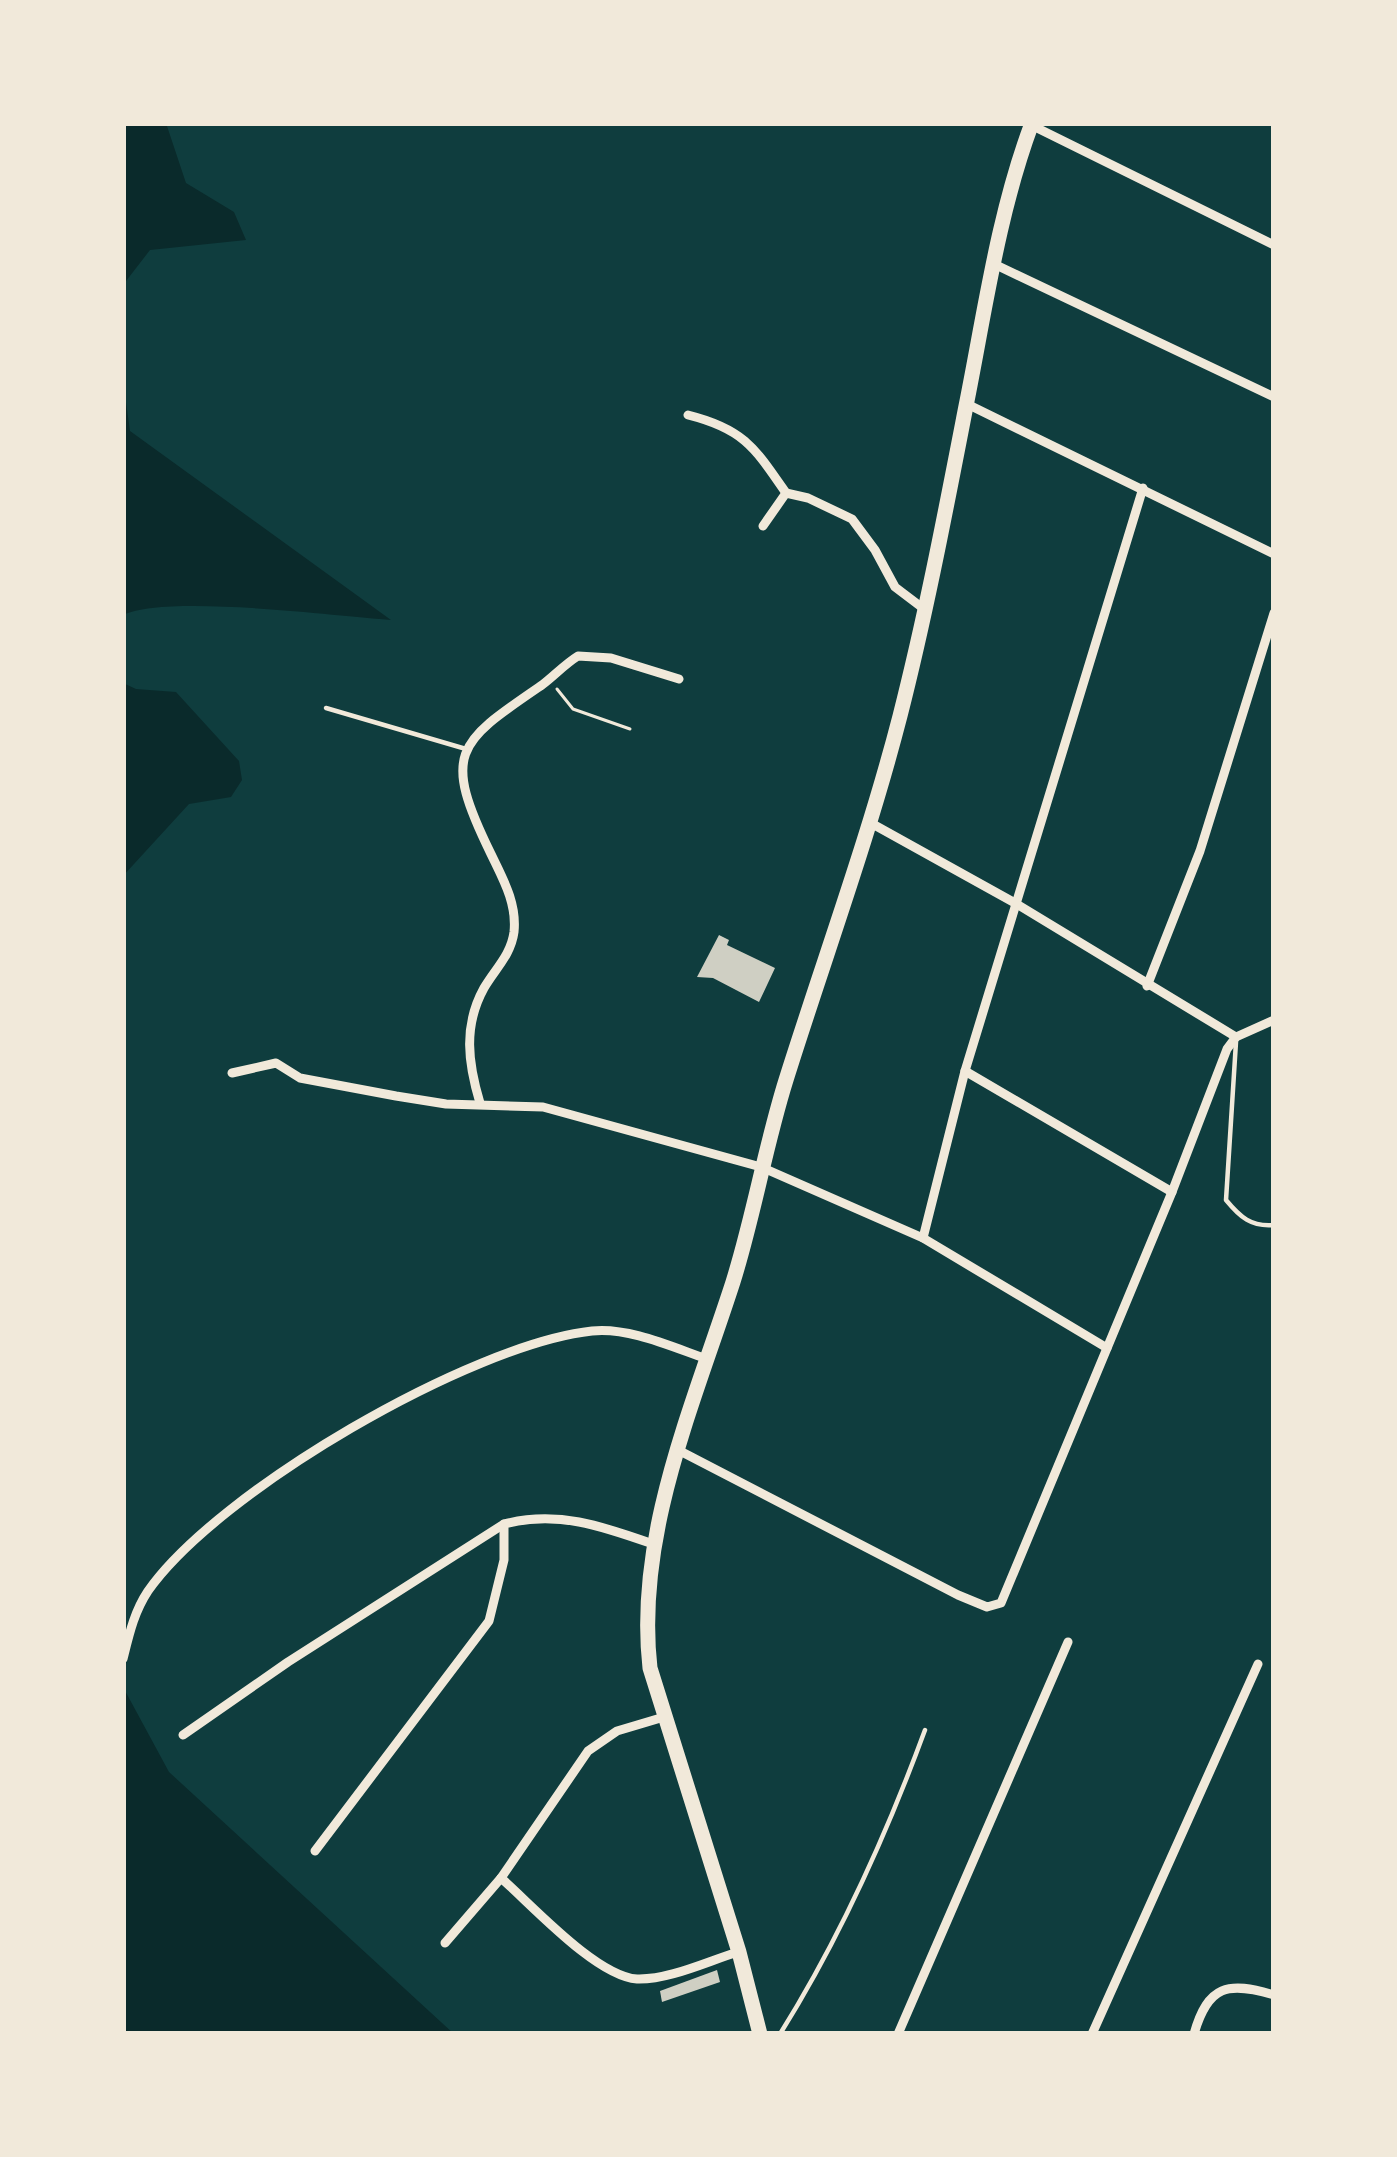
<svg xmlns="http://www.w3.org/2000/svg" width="1397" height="2157" viewBox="0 0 1397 2157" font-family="Bitter,serif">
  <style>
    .water { fill: #0a2a2b }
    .building { fill: #cfcfc3 }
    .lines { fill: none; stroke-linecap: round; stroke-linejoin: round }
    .path { stroke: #f1e9da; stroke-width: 3 }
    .service { stroke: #f1e9da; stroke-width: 4.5 }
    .minor { stroke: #f1e9da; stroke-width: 9 }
    .primary { stroke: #f1e9da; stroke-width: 15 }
  </style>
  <rect width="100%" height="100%" fill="#0f3d3e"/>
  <!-- water -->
  <g class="water">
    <path d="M123 123H166L186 183 234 212 246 240 150 250 123 285Z"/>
    <path d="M123 381 130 431 391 620C334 616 168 594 123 615Z"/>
    <path d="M123 683 136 689 176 692 239 761 242 780 231 797 189 804 123 876Z"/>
    <path d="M123 1687 169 1772 454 2034H123Z"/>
  </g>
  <!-- building -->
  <g class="building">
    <path d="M719 935 729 940 727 945 775 968 759 1002 713 978 697 977Z"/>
    <path d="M717 1970 720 1982 662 2002 660 1991Z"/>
  </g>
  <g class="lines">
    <!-- path -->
    <path class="path" d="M557 689 573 709 630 729"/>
    <!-- service -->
    <g class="service">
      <path d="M326 708 466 749"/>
      <path d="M1236 1042 1226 1200C1240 1217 1251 1227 1274 1225"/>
      <path d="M780 2034C840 1938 886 1836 925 1730"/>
    </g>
    <!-- minor -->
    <g class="minor">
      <path d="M1031 125 1274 245"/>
      <path d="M994 264 1274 397"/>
      <path d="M967 404 1274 554"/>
      <path d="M688 415C744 429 755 448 786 493"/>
      <path d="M763 526 786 493 808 498 852 519 875 550 895 587 924 609"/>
      <path d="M869 822 1015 903 1236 1037"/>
      <path d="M1147 986 1200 851 1274 613"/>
      <path d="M965 1071 1172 1192"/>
      <path d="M232 1073 276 1063 300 1078 396 1096 446 1104 543 1107 761 1167 923 1238 1107 1348"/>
      <path d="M480 1103C468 1063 463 1026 484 988 495 969 511 955 514 932 517 903 503 879 491 854 441 752 457 743 542 685 554 676 565 664 578 656L611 658 679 679"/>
      <path d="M923 1238 965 1071 1143 488"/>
      <path d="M680 1451 958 1595 987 1607 1001 1603 1172 1192 1227 1049 1236 1037 1274 1020"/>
      <path d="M123 1659C129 1635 134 1612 148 1591 218 1491 471 1344 592 1331 629 1327 672 1347 707 1359"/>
      <path d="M183 1735 288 1662 504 1524C557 1510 602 1526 653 1544"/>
      <path d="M315 1851 489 1621 504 1560V1524"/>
      <path d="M501 1878C532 1905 596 1976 637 1979 669 1980 708 1961 738 1952"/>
      <path d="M445 1943 501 1878 588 1751 617 1731 664 1717"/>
      <path d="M898 2034 1068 1642"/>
      <path d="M1092 2034 1258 1664"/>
      <path d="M1194 2034C1208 1985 1228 1981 1274 1995"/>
    </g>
    <!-- primary -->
    <path class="primary" d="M760 2034 739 1952 650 1668C635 1536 693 1406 733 1282 754 1215 765 1147 786 1080 824 959 868 840 900 716 926 614 946 509 966 406 985 311 998 214 1032 123"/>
  </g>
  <!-- border -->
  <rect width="1397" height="2157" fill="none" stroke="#f1e9da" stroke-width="252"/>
</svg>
